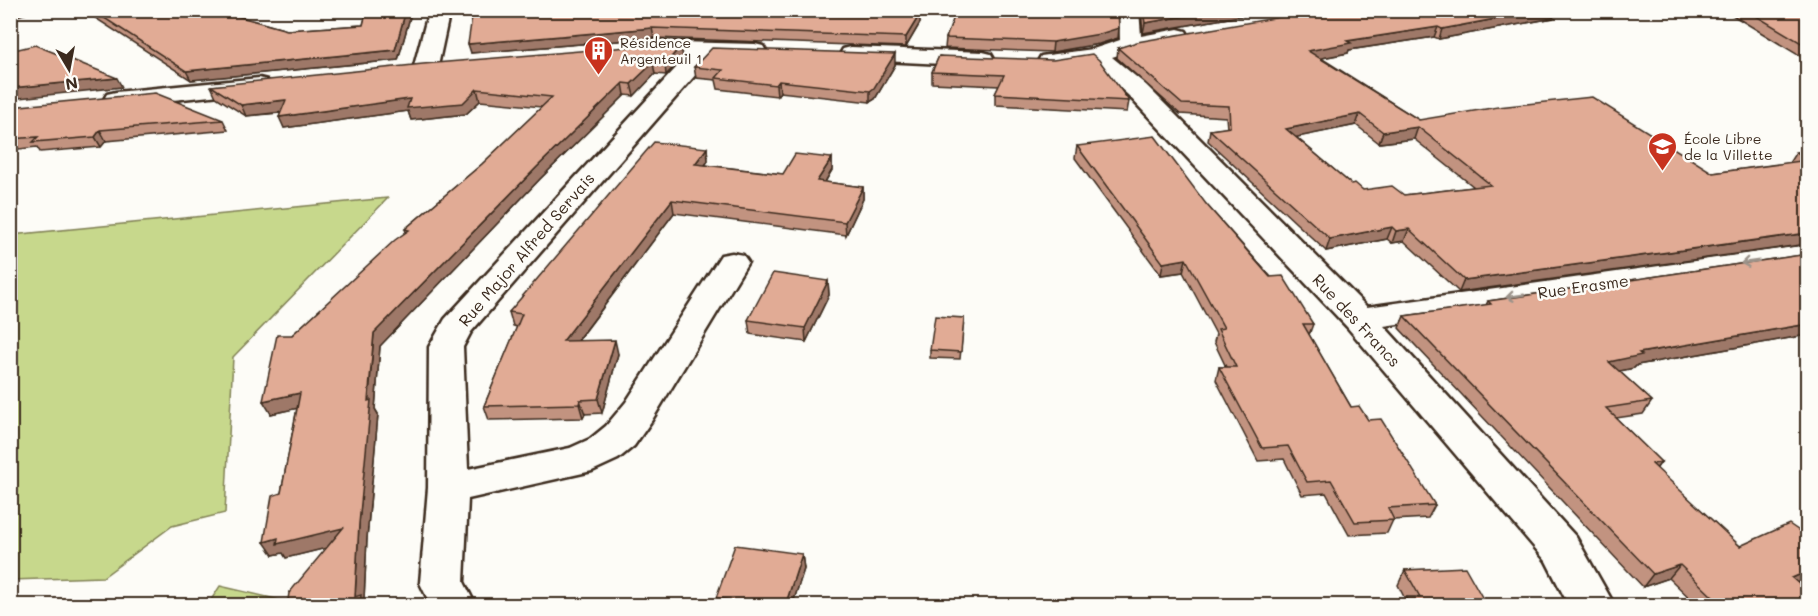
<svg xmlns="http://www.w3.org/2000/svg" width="1818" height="616" viewBox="0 0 1818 616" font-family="Mali,sans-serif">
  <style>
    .green { fill: #c7d88c; stroke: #818155; stroke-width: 1.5 }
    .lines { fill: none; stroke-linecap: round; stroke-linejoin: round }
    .minor-casing { stroke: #3b2a1e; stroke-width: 5 }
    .minor { fill: #fdfcf7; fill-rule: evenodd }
    .wall { fill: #c29380; stroke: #3b2a1e; stroke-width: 1.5; fill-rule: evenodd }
    .shaded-wall { fill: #9e7868; stroke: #3b2a1e; stroke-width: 1.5 }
    .building { fill: #e1ab95; stroke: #3b2a1e; stroke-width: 1.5; fill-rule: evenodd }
    .oneway { stroke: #9c938a }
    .labels { text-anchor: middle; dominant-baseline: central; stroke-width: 5; stroke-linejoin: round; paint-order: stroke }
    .far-poi-label { font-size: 14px; fill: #3b2a1e; stroke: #fdfcf7; text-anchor: start }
    .street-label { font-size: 16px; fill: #3b2a1e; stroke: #fdfcf7 }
  </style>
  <rect width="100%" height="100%" fill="#fdfcf7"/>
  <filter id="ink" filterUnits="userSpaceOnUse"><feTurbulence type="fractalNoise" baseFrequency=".0167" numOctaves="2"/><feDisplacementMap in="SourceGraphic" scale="12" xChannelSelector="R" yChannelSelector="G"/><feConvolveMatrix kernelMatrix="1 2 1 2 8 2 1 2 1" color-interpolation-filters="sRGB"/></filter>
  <g filter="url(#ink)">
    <!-- green -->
    <g class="green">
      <path d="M388 198 233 357 225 513 172 526 103 577 11 580V235Z"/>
      <path d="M220 586 301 605 207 606Z"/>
    </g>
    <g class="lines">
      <defs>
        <g id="minor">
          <path d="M429 10H450L438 66 434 71 426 73 418 71 414 66Z"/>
          <path d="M1119 10H1139L1141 36 1178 29 1186 31 1189 36 1186 41 1135 50 1112 57 1146 85 1367 307 1808 245V263L1384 326 1576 537 1615 606H1569L1546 561 1347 327 1128 95 1091 62 1049 68 1041 66 1038 61 1041 56 1093 49 1120 40Z"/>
          <path d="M638 41 755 44 763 46 766 51 763 56 755 58 711 57 471 332 463 347 468 469 570 448 590 439 606 426 626 402 721 255 732 253 743 255 748 262 652 420 634 446 618 459 592 471 468 499 464 582 476 606H431L420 583 428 488 429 347 445 319 687 56 630 53 627 48 630 43Z"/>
          <path d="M851 47 983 52 991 54 994 59 991 64 983 66 843 59 840 54 843 49Z"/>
          <path d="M259 78 267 80 271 85 267 90 116 106 107 104 104 99 107 94 116 92Z"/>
        </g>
      </defs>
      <!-- minor casing -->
      <use href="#minor" class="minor-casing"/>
      <!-- minor -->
      <use href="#minor" class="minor"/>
    </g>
    <!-- wall -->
    <g class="wall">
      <path d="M83 10H221L226 13 287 30 363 25 367 10H412L398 60 191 80Z"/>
      <path d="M473 10H574V13L920 23 906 47 654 38 471 53Z"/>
      <path d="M1141 10H1274L1143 33Z"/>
      <path d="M1724 10H1808V61Z"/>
      <path d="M964 12 1118 38 1099 44 1052 52 945 48 946 38 957 17Z"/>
      <path d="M1555 14 1553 18 1439 39 1434 37 1349 50 1348 53 1321 58 1419 120 1713 173 1789 163 1796 152 1808 151V244L1459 292 1404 241 1392 243 1387 239 1326 251 1208 141 1210 130 1227 128 1226 117 1180 114 1117 58 1118 48ZM1356 125 1379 143 1414 139 1474 187 1404 195 1363 190 1351 184 1296 137Z"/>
      <path d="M939 56 1129 101 1127 112 995 105V94L999 86 932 83V72Z"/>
      <path d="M683 57 666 75 655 74 634 96 625 95 540 179 380 346 375 409 378 414 367 538 364 599 326 548 286 558 283 553 273 555 281 493 297 408 271 414 292 335 406 232 405 229 482 164 542 107 480 101 466 114 411 120 408 111 284 128 280 113 246 116 216 97 211 86Z"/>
      <path d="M895 65 875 99 870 102 780 92 777 96 718 89 716 80 696 78 694 67Z"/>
      <path d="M10 107 223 120 228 130 106 141 101 147 40 152 37 147 10 150Z"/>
      <path d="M1077 146 1206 204 1313 324 1309 335 1351 407 1368 420 1435 505 1428 518 1393 520 1387 533 1349 535 1326 493 1302 495 1284 459 1258 461 1216 380 1219 367H1226L1214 342 1216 334 1183 272 1161 275 1075 158Z"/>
      <path d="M707 148 708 161 705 165 783 174 832 158V170L825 182 863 187V199L846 235 674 213 578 341 618 354 602 413 585 414 583 418 489 420 484 406 517 327 513 326 509 312Z"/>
      <path d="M1808 254V336L1807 335 1637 365 1634 368 1619 371 1652 401 1643 414 1616 418 1661 462 1656 469 1740 546 1808 537V578L1797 583 1808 606H1698L1669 578 1643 587 1399 328 1404 316 1486 305 1488 301Z"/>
      <path d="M828 281 829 295 806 342 750 334 748 320Z"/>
      <path d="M964 318 960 359 930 358V350Z"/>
      <path d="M802 554 804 569 792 606H718L716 598Z"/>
      <path d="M1405 570 1487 606H1402L1405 599 1398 585Z"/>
    </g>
    <!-- shaded-wall -->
    <g class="shaded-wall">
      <path d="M10 10H38L10 18Z"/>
      <path d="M406 10H412L398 60 191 80 186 71 395 50Z"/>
      <path d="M1220 10H1274L1143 33 1145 23Z"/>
      <path d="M1543 10H1572L1555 14 1553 18 1439 39 1442 29Z"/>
      <path d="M920 14V23L906 47V37Z"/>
      <path d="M1438 27 1434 37 1349 50 1348 53 1306 61 1308 51 1347 41Z"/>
      <path d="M652 28 654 38 471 53 468 44Z"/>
      <path d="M1119 28 1118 38 1099 44 1052 52 1053 42Z"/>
      <path d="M681 46 683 57 666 75 665 64Z"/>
      <path d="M895 54V65L875 99 870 102V91Z"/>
      <path d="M653 63 655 74 634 96 631 84Z"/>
      <path d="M117 78 122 87 10 99V88Z"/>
      <path d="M779 81 780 92 777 96 776 85Z"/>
      <path d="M623 83 625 95 540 179 380 346 375 409 378 414 367 538 364 599 367 606H360L355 597 359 524 374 333 537 167Z"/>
      <path d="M477 89 480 101 466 114 411 120 408 111 284 128 279 117Z"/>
      <path d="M286 100 291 111 246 116 241 105Z"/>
      <path d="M1360 114 1356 125 1283 140 1286 129Z"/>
      <path d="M1418 127 1414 139 1379 143 1383 132Z"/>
      <path d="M100 130 106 141 101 147 95 137Z"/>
      <path d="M707 148 708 161 697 176 695 164Z"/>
      <path d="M832 158V170L818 194 817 181Z"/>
      <path d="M863 187V199L846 235 845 222Z"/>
      <path d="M672 200 674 213 567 355 563 341Z"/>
      <path d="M1392 227 1387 239 1326 251 1330 239Z"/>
      <path d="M1409 229 1404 241 1392 243 1396 231Z"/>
      <path d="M1808 233V244L1459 292 1464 280Z"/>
      <path d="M1186 259 1183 272 1161 275 1163 263Z"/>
      <path d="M828 281 829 295 806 342 805 328Z"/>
      <path d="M1808 324V334L1807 335 1637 365 1634 368 1601 375 1609 362 1639 353Z"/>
      <path d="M615 340 618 354 602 413 598 399Z"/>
      <path d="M300 393 308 406 271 414 263 401Z"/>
      <path d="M580 400 585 414 583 418 579 404Z"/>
      <path d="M1661 462 1652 475V464Z"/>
      <path d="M343 528 351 542 286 558 283 553 273 555 264 542 278 538Z"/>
      <path d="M802 554 804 569 792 606H785Z"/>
      <path d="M1680 565 1669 578 1643 587 1653 574Z"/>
      <path d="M1808 571V578L1780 591 1792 578Z"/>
    </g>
    <!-- building -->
    <g class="building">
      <path d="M92 10H221L226 13 287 30 363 25 367 10H406L395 50 186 71Z"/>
      <path d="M473 10H573V14L577 10H885L920 14 906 37 652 28 468 44Z"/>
      <path d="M965 10H1118L1119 28 1100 34 1053 42 946 38 954 17H957L960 12H964Z"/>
      <path d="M1143 10H1220L1145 23Z"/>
      <path d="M1321 10H1543L1442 29 1438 27 1347 41 1351 43 1308 51 1419 120 1498 107 1592 97 1713 173 1808 160V233L1464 280 1409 229 1396 231 1392 227 1330 239 1210 130 1230 127 1229 106 1182 104 1118 48 1137 42ZM1360 114 1383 132 1418 127 1491 185 1404 195 1392 186 1363 190 1355 183 1351 184 1286 129Z"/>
      <path d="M1746 10H1808V47Z"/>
      <path d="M35 45 117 78 10 88V51Z"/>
      <path d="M652 45 681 46 665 64 653 63 631 84 623 83 537 167 374 333 368 401 371 400 359 524 355 597 361 595 360 606H287L289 593 343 528 277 544 278 538 264 542 272 496 281 493 300 393 263 401 277 335H292L395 240 409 230 405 229 482 164 552 97 477 89 463 103 407 108 410 99 279 117 286 100 241 105 211 86 423 64Z"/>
      <path d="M712 48 895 54 874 88 870 91 779 81 776 85 716 78 723 70 694 67Z"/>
      <path d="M1092 54 1099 60 1129 101 995 94 1004 75 932 72 939 56 1053 60Z"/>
      <path d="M155 93 223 120 100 130 95 137 33 142 38 137 10 139V107Z"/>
      <path d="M1155 136 1206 204 1270 277 1283 276 1313 324H1303L1351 407 1359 406 1368 420 1381 419 1435 505 1388 508 1394 520 1355 522 1331 480 1307 482 1288 446 1262 448 1219 367H1236L1218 329 1224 328 1186 259 1163 263 1077 146Z"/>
      <path d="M654 142 707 148 695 164 783 174 795 154 832 158 817 181 863 187 845 222 672 200 563 341 615 340 598 399 580 400 579 404 484 406 522 314 509 312Z"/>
      <path d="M1808 151V159L1796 152Z"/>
      <path d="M1808 254V324L1639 353 1642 355 1609 362 1652 401 1606 408 1661 462 1652 464 1740 546 1789 524 1808 537V571L1792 578 1808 592V606H1713V597L1680 565 1653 574 1404 316 1491 304 1488 301Z"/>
      <path d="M773 273 828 281 805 328 748 320Z"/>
      <path d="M935 316 964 318 961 352 930 350Z"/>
      <path d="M735 545 802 554 785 606H736L738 601 716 598Z"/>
      <path d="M1465 567 1487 606H1411L1406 597H1420L1405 570Z"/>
    </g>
    <!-- one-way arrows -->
    <defs><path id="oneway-shaft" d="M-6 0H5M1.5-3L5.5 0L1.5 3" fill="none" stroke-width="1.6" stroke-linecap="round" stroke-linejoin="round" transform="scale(1.5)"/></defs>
    <g class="oneway">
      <use href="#oneway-shaft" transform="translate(1750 262) rotate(172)"/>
      <use href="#oneway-shaft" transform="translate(1515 296) rotate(172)"/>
    </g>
  </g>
  <!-- icons -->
  <defs>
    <symbol id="building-pin" viewBox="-11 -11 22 30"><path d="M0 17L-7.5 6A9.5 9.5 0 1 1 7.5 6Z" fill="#c8321e" stroke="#fdfcf7"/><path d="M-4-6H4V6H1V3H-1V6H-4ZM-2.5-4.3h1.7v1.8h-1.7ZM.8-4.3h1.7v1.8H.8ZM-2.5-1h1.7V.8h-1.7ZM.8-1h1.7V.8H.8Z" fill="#fff"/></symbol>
    <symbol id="school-pin" viewBox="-11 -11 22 30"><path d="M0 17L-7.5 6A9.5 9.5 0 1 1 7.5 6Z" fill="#c8321e" stroke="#fdfcf7"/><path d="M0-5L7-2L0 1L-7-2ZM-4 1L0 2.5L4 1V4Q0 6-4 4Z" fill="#fff"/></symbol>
  </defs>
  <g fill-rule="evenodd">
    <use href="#building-pin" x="582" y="34" width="33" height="45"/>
    <use href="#school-pin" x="1646" y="130" width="33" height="45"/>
  </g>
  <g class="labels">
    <!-- far-poi labels -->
    <g class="far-poi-label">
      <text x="620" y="42">Résidence<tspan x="620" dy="16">Argenteuil 1</tspan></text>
      <text x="1684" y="138">École Libre<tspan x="1684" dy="16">de la Villette</tspan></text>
    </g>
    <!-- street labels -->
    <g class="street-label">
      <text transform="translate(526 249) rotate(-49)">Rue Major Alfred Servais</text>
      <text transform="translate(1583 286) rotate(-8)">Rue Erasme</text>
      <text transform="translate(1357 320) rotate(47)">Rue des Francs</text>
    </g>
  </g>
  <!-- margin -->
  <rect width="1818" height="616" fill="none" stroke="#fdfcf7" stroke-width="36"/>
  <rect x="18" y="18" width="1782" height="580" fill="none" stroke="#3b2a1e" stroke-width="2" filter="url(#ink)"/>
  <!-- north arrow -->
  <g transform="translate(69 69) rotate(170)" stroke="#fdfcf7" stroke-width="4.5" paint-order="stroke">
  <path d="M0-4.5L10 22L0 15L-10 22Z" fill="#3b2a1e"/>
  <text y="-9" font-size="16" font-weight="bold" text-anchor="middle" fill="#3b2a1e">N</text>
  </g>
</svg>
